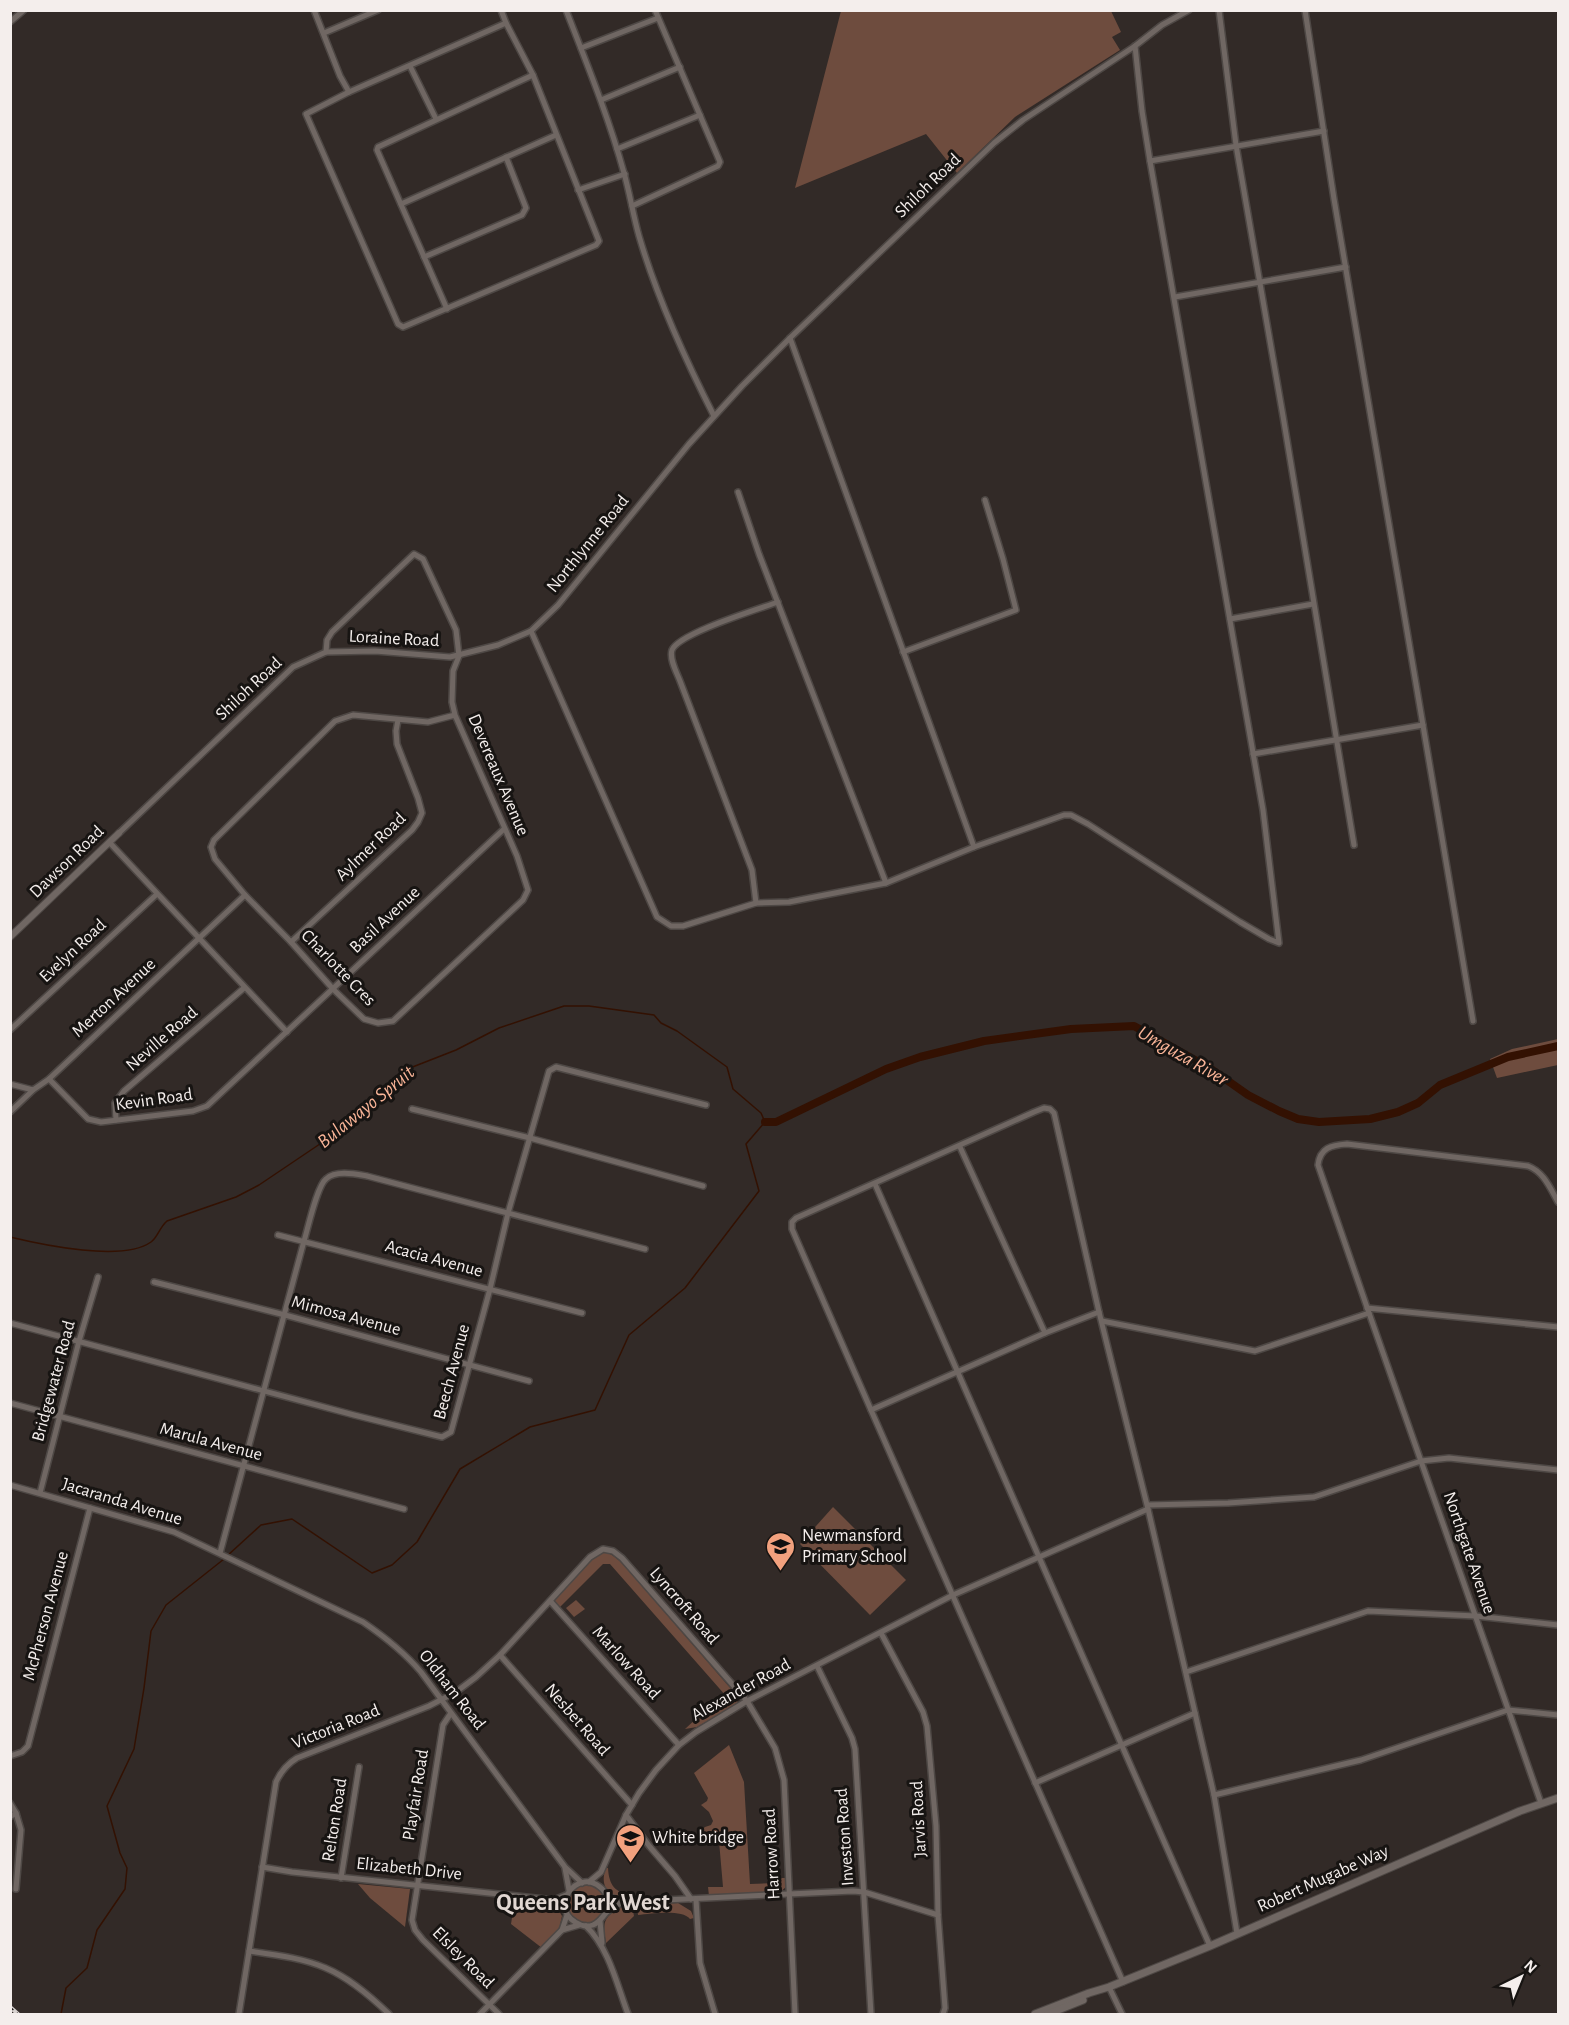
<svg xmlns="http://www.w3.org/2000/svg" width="1569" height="2025" viewBox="0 0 1569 2025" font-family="'Alegreya Sans',sans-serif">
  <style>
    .green { fill: #6e4c3e }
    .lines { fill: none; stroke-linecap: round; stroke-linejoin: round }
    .stream { stroke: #331102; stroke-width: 1.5 }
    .river { stroke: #331102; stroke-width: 8 }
    .minor-casing { stroke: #4e4845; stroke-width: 8 }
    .tertiary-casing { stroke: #4e4845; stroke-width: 8 }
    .secondary-casing { stroke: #4e4845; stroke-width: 9 }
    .minor { stroke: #706763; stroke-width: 5 }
    .tertiary { stroke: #706763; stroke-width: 6 }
    .secondary { stroke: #706763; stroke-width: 7 }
    .rail-casing { stroke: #d9d3d1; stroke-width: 4 }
    .rail { stroke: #171412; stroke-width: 1.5; stroke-dasharray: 4.5; stroke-linecap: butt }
    .labels { text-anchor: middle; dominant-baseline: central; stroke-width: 6; stroke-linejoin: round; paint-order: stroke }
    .street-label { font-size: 18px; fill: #f4eeec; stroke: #171412 }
    .poi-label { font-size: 18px; fill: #f4eeec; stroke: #171412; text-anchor: start }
    .water-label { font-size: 20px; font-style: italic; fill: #f9b497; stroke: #171412 }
    .district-label { font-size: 24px; font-weight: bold; fill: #e1d7d2; stroke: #171412 }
  </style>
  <rect width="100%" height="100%" fill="#322a27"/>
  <!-- green -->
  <g class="green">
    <path d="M841 11H1111L1121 32 1112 37 1120 50 1015 117 957 173 926 134 795 188Z"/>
    <path d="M1558 1039V1065L1497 1078 1490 1059 1512 1049Z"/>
    <path d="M833 1507 906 1580 870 1615 800 1544Z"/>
    <path d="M605 1552C615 1555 621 1562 628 1570L738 1697 737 1704 697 1727 685 1729 699 1716 724 1704 726 1696 610 1564H603L559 1608 553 1602C568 1586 584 1560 605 1552Z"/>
    <path d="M576 1600 585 1609 574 1617 566 1608Z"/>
    <path d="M729 1745 744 1782 750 1884 777 1883 782 1878H786V1887L780 1892 709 1896 708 1887H723L719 1841 708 1842 698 1833 705 1827 711 1825 713 1821 709 1812 701 1805 707 1801 708 1798 694 1773Z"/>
    <path d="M606 1868H608C609 1885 615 1893 632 1895V1899C612 1901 598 1888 606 1868Z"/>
    <path d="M358 1884 410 1889 405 1927 370 1898Z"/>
    <circle cx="586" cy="1904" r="19"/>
    <path d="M515 1899C532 1901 553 1898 562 1916L559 1930 542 1948 511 1924Z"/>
    <path d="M678 1903 691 1911 694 1918 690 1919C682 1909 651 1914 638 1915L637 1906Z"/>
    <path d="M622 1906H632L634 1916 606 1943C603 1922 602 1918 622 1906Z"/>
  </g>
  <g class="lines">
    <!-- stream -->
    <g class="stream">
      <path d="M10 1237C43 1245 123 1262 151 1242 158 1237 159 1228 167 1221L236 1197 259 1185 354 1121 410 1068 456 1050 499 1028 564 1006H589L654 1015 661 1023 677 1031 727 1067 733 1089 761 1113 765 1122 746 1144 759 1191 685 1288 629 1335 595 1410 530 1427 460 1469 417 1542 392 1565 372 1573 292 1519 261 1525 227 1556"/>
      <path d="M61 2014 66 1988 87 1968 97 1930 125 1889 127 1868 120 1853 107 1806 134 1749 144 1688 151 1631 166 1605 224 1559"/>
    </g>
    <!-- river -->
    <path class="river" d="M765 1122H776L886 1069 920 1057 984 1041 1071 1029 1134 1026 1211 1069 1248 1095 1279 1111 1298 1119 1319 1122 1370 1119 1398 1112 1418 1103 1440 1085 1508 1057 1558 1046"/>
    <defs>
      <g id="minor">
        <path d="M314 10 340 76 349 92 506 23 501 10"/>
        <path d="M566 10C587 64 609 118 624 173 630 194 633 215 639 236 657 298 685 359 714 416"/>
        <path d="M1219 10 1236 145 1283 416 1354 845"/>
        <path d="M1305 10 1334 199 1473 1021"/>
        <path d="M10 22 24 10"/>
        <path d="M324 33 378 10"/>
        <path d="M581 48 658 18"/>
        <path d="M410 66 436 119"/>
        <path d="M349 92 306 114 398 324 403 327 596 245 599 241 533 75 506 23"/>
        <path d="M601 100 680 67"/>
        <path d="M617 149 700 115"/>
        <path d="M1150 161 1324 131"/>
        <path d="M578 190 625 174"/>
        <path d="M401 204 556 135"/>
        <path d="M632 206 718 166 720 162 655 10"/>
        <path d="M424 257 522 215 526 208 506 157"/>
        <path d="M1175 297 1346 267"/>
        <path d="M447 309 377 150 378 147 533 75"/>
        <path d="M790 338 974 847"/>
        <path d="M738 492 759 554 886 883"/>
        <path d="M1230 619 1313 604"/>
        <path d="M531 631 657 917 671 926H683L756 903 789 902 886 883 974 847 1064 815H1071L1088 824 1240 922 1269 939 1279 943 1263 810 1150 161 1142 111 1135 46"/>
        <path d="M326 652 375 651 450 657 498 645 531 631 558 605 689 444 742 386 790 338 994 143 1023 120 1135 46 1162 25 1189 10"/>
        <path d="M903 652 1016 610 1003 559 985 500"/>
        <path d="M1253 754 1423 725"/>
        <path d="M119 833 293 667 326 652 327 640 332 632 414 554 423 559 456 630 459 656 453 671 452 702 455 715 517 856 528 890 523 900 393 1021 378 1023 364 1019 333 989 291 942 245 895 215 859 211 847 214 840 335 721 353 715 428 722 455 715"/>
        <path d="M110 843 287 1032"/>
        <path d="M756 903 752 870 680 681C677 673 669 659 672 650 679 633 759 609 778 602"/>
        <path d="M291 942 412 830 418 822 422 813 418 798 397 744 396 731 398 720"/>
        <path d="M10 1030 157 894"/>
        <path d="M49 1079 88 1119 101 1122 193 1111 207 1106 504 829"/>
        <path d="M10 1084 33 1090 49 1079 245 895"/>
        <path d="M412 1109 530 1138 703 1186"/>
        <path d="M10 1112 33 1090"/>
        <path d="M116 1120 115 1103 124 1091 244 988"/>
        <path d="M960 1147 1045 1333 871 1410 1123 1982"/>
        <path d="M875 1184 1210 1946"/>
        <path d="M278 1235 582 1313"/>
        <path d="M154 1282 285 1315 529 1381"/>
        <path d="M1367 1308 1558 1327"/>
        <path d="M1369 1313 1541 1803"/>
        <path d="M1102 1321 1255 1351 1369 1313 1318 1165C1320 1148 1331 1145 1347 1144L1528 1166C1544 1172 1550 1188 1558 1202"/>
        <path d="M10 1323 354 1415 442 1437 451 1432 490 1289 508 1213 549 1071 556 1067 706 1105"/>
        <path d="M1045 1333 1099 1312"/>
        <path d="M10 1403 404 1509"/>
        <path d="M871 1410 792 1229V1222L796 1218 1034 1112 1044 1108 1050 1109 1054 1113 1099 1312 1148 1509 1195 1713 1214 1795 1237 1933"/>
        <path d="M10 1485 174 1532 363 1622C385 1637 404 1652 421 1672L565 1867 582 1883"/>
        <path d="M40 1493 79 1341 98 1277"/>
        <path d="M1148 1505 1228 1503 1314 1497 1421 1461 1449 1458 1558 1470"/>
        <path d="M220 1553 304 1241C308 1228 317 1186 326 1179 336 1170 355 1174 367 1176L645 1249"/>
        <path d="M551 1602 679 1745"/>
        <path d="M881 1633 923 1712 927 1726 936 1826 938 1915 945 2008 943 2014"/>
        <path d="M500 1655 632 1805"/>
        <path d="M817 1666 852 1738 855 1749 871 2014"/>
        <path d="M1186 1672 1368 1611 1476 1616 1558 1625"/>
        <path d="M451 1713 443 1725 412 1920 415 1930 423 1940 499 2014"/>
        <path d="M10 1756 22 1752 28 1746 90 1508"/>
        <path d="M1035 1783 1195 1713"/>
        <path d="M1214 1795 1361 1760 1508 1710 1558 1715"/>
        <path d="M10 1803 16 1813 10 1817"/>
        <path d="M626 1815 650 1847 675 1876 691 1899"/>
        <path d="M262 1867 292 1872 554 1900 566 1895"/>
        <path d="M565 1868 569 1890"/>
        <path d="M341 1878 359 1767"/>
        <path d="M589 1882 601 1872 626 1815 639 1793 656 1770 679 1745 696 1732 747 1701 953 1595 1148 1509"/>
        <path d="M16 1889 21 1830 16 1813"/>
        <path d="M607 1896 623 1902 853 1891 864 1892 938 1915"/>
        <path d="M696 1899 700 1963 715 2014"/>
        <path d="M607 1912C609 1903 608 1893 600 1887 576 1868 550 1907 575 1922 581 1926 587 1927 593 1925 600 1922 602 1917 607 1912 612 1908 618 1905 623 1902"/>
        <path d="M600 1921 602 1943"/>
        <path d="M586 1926C609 1948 617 1985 628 2014"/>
        <path d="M562 1930 567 1915"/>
        <path d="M249 1951C316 1960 339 1966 389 2014"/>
        <path d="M1109 1987 1122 2014"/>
        <path d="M239 2014 276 1782C281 1771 287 1764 297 1758L429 1706 456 1692 476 1677 500 1655 590 1557 603 1549 613 1551 622 1558 747 1701 775 1748 784 1780 795 2014"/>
        <path d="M480 2014 562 1930 579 1925"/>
      </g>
      <path id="tertiary" d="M10 937 119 833"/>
      <g id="secondary">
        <path d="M1035 2014 1089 1993 1109 1987 1210 1946 1520 1811 1558 1798"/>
        <path d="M1048 2014 1083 2000"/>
      </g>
    </defs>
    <!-- minor casing -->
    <use href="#minor" class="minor-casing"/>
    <!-- tertiary casing -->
    <use href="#tertiary" class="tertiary-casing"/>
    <!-- secondary casing -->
    <use href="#secondary" class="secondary-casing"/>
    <!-- minor -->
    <use href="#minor" class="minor"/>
    <!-- tertiary -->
    <use href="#tertiary" class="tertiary"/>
    <!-- secondary -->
    <use href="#secondary" class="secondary"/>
    <defs>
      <path id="rail" d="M10 2007 18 2014"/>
    </defs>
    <!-- rail casing -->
    <use href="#rail" class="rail-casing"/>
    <!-- rail -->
    <use href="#rail" class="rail"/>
  </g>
  <!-- icons -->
  <defs>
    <symbol id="school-pin" viewBox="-11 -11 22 30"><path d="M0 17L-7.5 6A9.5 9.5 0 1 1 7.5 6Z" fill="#f2a17e" stroke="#171412"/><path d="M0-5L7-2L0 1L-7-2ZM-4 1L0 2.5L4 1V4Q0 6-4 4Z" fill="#111"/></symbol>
    <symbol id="university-pin" viewBox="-11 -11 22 30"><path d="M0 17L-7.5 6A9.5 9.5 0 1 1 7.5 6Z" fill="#f2a17e" stroke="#171412"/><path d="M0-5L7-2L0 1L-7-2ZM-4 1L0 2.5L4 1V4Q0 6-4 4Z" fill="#111"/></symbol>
  </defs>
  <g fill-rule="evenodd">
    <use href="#school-pin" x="764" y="1530" width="33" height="45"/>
    <use href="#university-pin" x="614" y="1822" width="33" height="45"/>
  </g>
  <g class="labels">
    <!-- street labels -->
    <g class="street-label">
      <text transform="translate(928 186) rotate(-44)">Shiloh Road</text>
      <text transform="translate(588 544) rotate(-51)">Northlynne Road</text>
      <text transform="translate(394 639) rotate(3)">Loraine Road</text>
      <text transform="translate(249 689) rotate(-43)">Shiloh Road</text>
      <text transform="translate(498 775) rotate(67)">Devereaux Avenue</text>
      <text transform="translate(371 847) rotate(-44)">Aylmer Road</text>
      <text transform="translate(67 862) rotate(-44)">Dawson Road</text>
      <text transform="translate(385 920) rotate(-43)">Basil Avenue</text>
      <text transform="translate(73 951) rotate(-43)">Evelyn Road</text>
      <text transform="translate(338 968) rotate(46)">Charlotte Cres</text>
      <text transform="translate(114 998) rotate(-43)">Merton Avenue</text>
      <text transform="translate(162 1039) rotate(-41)">Neville Road</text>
      <text transform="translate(154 1100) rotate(-8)">Kevin Road</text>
      <text transform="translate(434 1259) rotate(15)">Acacia Avenue</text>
      <text transform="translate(346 1316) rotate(15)">Mimosa Avenue</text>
      <text transform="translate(452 1372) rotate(-75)">Beech Avenue</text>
      <text transform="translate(54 1381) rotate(-75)">Bridgewater Road</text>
      <text transform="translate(211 1442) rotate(15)">Marula Avenue</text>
      <text transform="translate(122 1502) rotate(17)">Jacaranda Avenue</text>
      <text transform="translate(1469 1553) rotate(71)">Northgate Avenue</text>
      <text transform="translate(684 1606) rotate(49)">Lyncroft Road</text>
      <text transform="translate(46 1616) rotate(-75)">McPherson Avenue</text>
      <text transform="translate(626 1663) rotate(48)">Marlow Road</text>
      <text transform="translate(452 1690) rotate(52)">Oldham Road</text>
      <text transform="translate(741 1690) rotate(-29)">Alexander Road</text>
      <text transform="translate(577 1720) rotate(49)">Nesbet Road</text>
      <text transform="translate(336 1727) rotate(-22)">Victoria Road</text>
      <text transform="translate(416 1795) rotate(-81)">Playfair Road</text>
      <text transform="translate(919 1819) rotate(-93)">Jarvis Road</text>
      <text transform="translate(335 1820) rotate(-81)">Relton Road</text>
      <text transform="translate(845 1837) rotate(-94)">Investon Road</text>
      <text transform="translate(772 1854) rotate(-93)">Harrow Road</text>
      <text transform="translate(409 1869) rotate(6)">Elizabeth Drive</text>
      <text transform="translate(1323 1879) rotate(-24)">Robert Mugabe Way</text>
      <text transform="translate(463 1958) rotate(45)">Elsley Road</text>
    </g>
    <!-- poi labels -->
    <g class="poi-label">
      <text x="802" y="1536">Newmansford<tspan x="802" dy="21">Primary School</tspan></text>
      <text x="652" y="1838">White bridge</text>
    </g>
    <!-- water labels -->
    <g class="water-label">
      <text transform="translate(1183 1056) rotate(30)">Umguza River</text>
      <text transform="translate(366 1107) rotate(-39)">Bulawayo Spruit</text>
    </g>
    <!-- district labels -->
    <g class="district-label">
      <text x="583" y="1903">Queens Park West</text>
    </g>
  </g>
  <!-- border -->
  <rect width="1569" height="2025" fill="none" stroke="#f4eeec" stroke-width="24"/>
  <!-- north arrow -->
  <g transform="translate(1521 1977) rotate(43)" stroke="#171412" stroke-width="4.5" paint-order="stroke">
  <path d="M0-4.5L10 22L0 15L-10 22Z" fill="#f4eeec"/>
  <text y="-9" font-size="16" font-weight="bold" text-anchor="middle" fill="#f4eeec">N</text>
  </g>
</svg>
